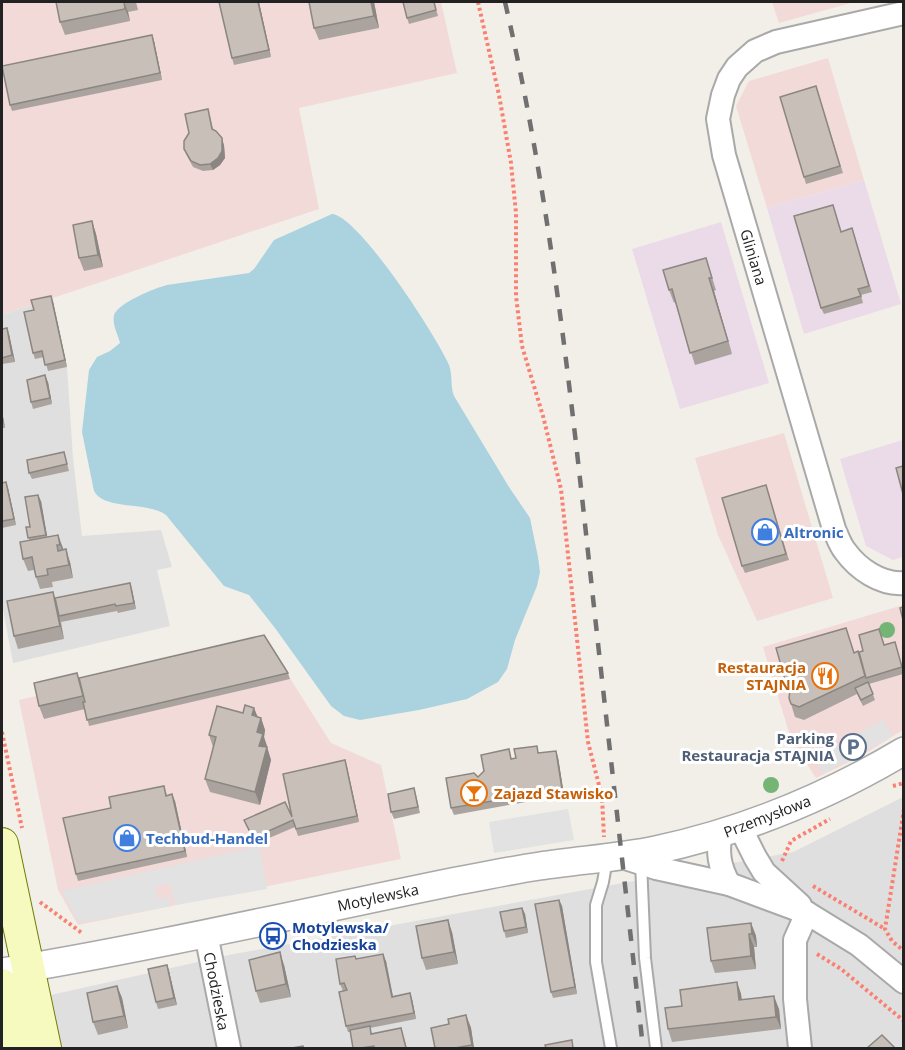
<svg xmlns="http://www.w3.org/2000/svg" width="905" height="1050" viewBox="0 0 905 1050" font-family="'Open Sans',sans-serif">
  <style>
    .residential { fill: #e0dfdf }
    .commercial { fill: #f2dad9 }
    .industrial { fill: #ebdbe8 }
    .parking { fill: #e2e2e2 }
    .water { fill: #aad3df }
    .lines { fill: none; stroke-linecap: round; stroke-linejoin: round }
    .service-casing { stroke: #a9a9a9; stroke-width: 14 }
    .minor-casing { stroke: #a9a9a9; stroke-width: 26 }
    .tertiary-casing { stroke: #a9a9a9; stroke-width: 30 }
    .secondary-casing { stroke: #707d05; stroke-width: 34 }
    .path { stroke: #fa8072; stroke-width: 4; stroke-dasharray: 3 3; stroke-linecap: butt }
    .service { stroke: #fff; stroke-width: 10 }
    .minor { stroke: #fff; stroke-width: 22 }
    .tertiary { stroke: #fff; stroke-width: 27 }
    .secondary { stroke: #f7fabf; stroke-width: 32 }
    .rail { stroke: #707070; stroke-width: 4.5; stroke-dasharray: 12 12; stroke-linecap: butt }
    .tree { fill: #74b475 }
    .wall { fill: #aba49e }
    .shaded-wall { fill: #8b8681 }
    .building { fill: #c7bfb8; stroke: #8b8681; stroke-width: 1.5 }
    .labels { text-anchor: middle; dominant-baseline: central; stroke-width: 6; stroke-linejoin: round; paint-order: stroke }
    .street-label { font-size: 15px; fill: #222; stroke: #fff }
    .shop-label { font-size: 15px; font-weight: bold; fill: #366cbe; stroke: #fff; text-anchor: start }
    .food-label { font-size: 15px; font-weight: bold; fill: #c56008; stroke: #fff; text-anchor: end }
    .service-label { font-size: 15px; font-weight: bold; fill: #4e5e75; stroke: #fff; text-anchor: end }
    .transit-label { font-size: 15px; font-weight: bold; fill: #164399; stroke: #fff; text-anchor: start }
  </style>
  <rect width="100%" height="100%" fill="#f2efe9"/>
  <!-- residential -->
  <g class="residential">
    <path d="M53 298 67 367 73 458 82 536 161 530 172 567 157 570 170 626 13 663 2 604V315Z"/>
    <path d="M903 797V1048H2V1006L229 955 793 852Z"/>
  </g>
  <!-- commercial -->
  <g class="commercial">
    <path d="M2 2H441L457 73 299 108 319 209 2 315Z"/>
    <path d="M772 2H854L779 23Z"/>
    <path d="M828 58 864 180 767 208 736 106 749 81Z"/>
    <path d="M784 433 833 598 757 621 718 535 695 458Z"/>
    <path d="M903 605V730L861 756 816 778 791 739 763 647Z"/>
    <path d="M267 642 331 743 381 765 401 859 78 925 58 890 19 700Z"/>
  </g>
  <!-- industrial -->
  <g class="industrial">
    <path d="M864 180 901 304 804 334 767 208Z"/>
    <path d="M721 222 769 383 680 409 632 249Z"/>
    <path d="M903 440V557L893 560 866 546 840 459Z"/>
  </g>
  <!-- parking -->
  <g class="parking">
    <path d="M883 720 892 736 823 774 814 758Z"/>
    <path d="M568 809 574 840 494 853 489 822Z"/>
    <path d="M259 846 267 889 175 905 170 883 155 887 158 899 169 897 171 906 79 923 62 891Z"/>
  </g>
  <!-- water -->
  <path class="water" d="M332 214C359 216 437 337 449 365 453 375 450 386 454 396L509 487 530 518 538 557 540 572 537 586 515 640 507 669 498 682 467 699 419 710 360 720 344 716 331 706 275 628 249 595 224 586 166 515C148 501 105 511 94 491L82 432 89 370 97 357 110 351 120 343C118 334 112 325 114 315 118 303 155 288 167 285L249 273 254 269 274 240Z"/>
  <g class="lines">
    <defs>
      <g id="service">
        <path d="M607 859 603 882 596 905V962L611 1048"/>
        <path d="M641 862 645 958 656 1048"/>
      </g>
      <g id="minor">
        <path d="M904 13 776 42 755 51 737 67 729 79 723 95 718 119 724 155 834 529C837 536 840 545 845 551 858 569 881 585 904 583"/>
        <path d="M740 827 755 857 764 872 800 905"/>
        <path d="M721 833C717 852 719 866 729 884"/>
        <path d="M622 857 656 868 729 884 807 913 859 945 904 982"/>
        <path d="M206 934 229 1048"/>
        <path d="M800 1048 795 999V940L807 913"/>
      </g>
      <path id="tertiary" d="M2 972C154 947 305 912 457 881 485 876 512 870 540 866 579 860 618 858 656 850 744 831 827 797 904 751"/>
      <g id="secondary">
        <path d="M2 844 45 1048"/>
        <path d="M2 985 15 1048"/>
      </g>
    </defs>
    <!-- service casing -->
    <use href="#service" class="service-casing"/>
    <!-- minor casing -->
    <use href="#minor" class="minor-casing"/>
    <!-- tertiary casing -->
    <use href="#tertiary" class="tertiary-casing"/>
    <!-- secondary casing -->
    <use href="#secondary" class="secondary-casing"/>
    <!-- path -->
    <g class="path">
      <path d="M478 2 499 95 511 163 516 213V296L522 346 543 416 561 489 588 742 602 797 604 837"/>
      <path d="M2 732 22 828"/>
      <path d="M893 786 904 783"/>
      <path d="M904 809 885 929 892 941 904 951"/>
      <path d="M782 861 791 841 830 819"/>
      <path d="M813 886 885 929"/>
      <path d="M40 902 82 933"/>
      <path d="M817 954 841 969 904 1021"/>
    </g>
    <!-- service -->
    <use href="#service" class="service"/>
    <!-- minor -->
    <use href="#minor" class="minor"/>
    <!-- tertiary -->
    <use href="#tertiary" class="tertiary"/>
    <!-- secondary -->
    <use href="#secondary" class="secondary"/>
    <!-- rail -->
    <path class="rail" d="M505 2C547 183 568 367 588 552 606 718 625 883 643 1048"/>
  </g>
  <!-- trees -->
  <g class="tree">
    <circle cx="887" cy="630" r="8"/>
    <circle cx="771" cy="785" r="8"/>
  </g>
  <!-- wall -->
  <g class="wall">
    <path d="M56 2H136L138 10 128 12 130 21 65 35 60 22Z"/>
    <path d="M259 2 271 57 234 65 232 58Z"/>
    <path d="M374 2 379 28 319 40 314 28Z"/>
    <path d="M434 2 438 16 409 24 407 18Z"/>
    <path d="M154 41 162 80 12 111 10 105Z"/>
    <path d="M818 93 843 173 806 184 804 177Z"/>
    <path d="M210 116 213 129 224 145 225 158 220 165 213 170 203 171 193 167 187 156 184 149 189 133Z"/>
    <path d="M92 221 96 234 103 267 84 271 79 258Z"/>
    <path d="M842 231 854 235 872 292 861 295 863 303 824 314 821 308Z"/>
    <path d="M706 258 716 290 714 291 732 354 695 365 675 302 674 303 669 290Z"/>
    <path d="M53 302 67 367 48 371 44 357 35 359 33 353 34 310Z"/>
    <path d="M2 329 9 334 15 362 2 364Z"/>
    <path d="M48 382 52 404 33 409 31 402Z"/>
    <path d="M2 411 5 428H2Z"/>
    <path d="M66 459 69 471 32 479 29 473Z"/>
    <path d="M2 483 8 488 16 525 2 528Z"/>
    <path d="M768 492 789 560 745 573 742 566Z"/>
    <path d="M41 501 47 537 58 535 63 550 70 562 73 578 52 582 53 587 40 589 36 577 34 570 28 571 23 559 29 540 26 527H30Z"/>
    <path d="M130 583 136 609 118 613 117 611 61 622 64 639 18 649 14 636 55 598Z"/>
    <path d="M846 628 854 653 860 657 884 645 895 642 903 670V674L869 684 875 700 863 706 857 694 804 720 795 717 791 704 790 692 786 683Z"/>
    <path d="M288 673 290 679 89 726 85 709 44 719 39 706 79 679Z"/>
    <path d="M254 708 257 717 261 718 265 730 264 737 271 760 260 805 210 792 205 779 213 747 209 735Z"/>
    <path d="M540 753 558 757 564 795 454 815 451 808 478 777Z"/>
    <path d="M345 760 347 767 359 822 298 836 295 827 255 844 244 820 292 817Z"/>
    <path d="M166 792 167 796 175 801 187 857 78 881 76 874 111 808Z"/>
    <path d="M416 795 420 813 394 819 391 812Z"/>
    <path d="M559 900 562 906 577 994 553 998 551 992Z"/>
    <path d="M522 908 525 914 528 933 506 938 504 931Z"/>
    <path d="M751 923 756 936 757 947H754L756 969 715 973 711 961Z"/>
    <path d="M452 932 458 964 426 970 422 958Z"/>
    <path d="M356 959 386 961 393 996 410 993 412 999 416 1019 370 1028 372 1034 401 1028 407 1048H353L350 1032H348L346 1026 347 990 343 991 340 984Z"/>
    <path d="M167 965 169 971 177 1005 158 1009 156 1002Z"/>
    <path d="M284 965 291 997 260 1003 256 991Z"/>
    <path d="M737 982 741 994 742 1000 779 1009 781 1029 672 1042 668 1029 682 1006Z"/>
    <path d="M117 986 122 998 128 1028 98 1035 93 1022Z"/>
    <path d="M466 1015 471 1028 474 1048H435L449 1024Z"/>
  </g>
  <!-- shaded-wall -->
  <g class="shaded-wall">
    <path d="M124 2 128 12 130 21 125 9Z"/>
    <path d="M258 2H259L271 57 269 50Z"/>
    <path d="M371 2H374L379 28 374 16Z"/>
    <path d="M152 35 154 41 162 80 160 73Z"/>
    <path d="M222 138 224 145 225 158 220 165 213 170 210 164Z"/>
    <path d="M92 221 96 234 103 267 98 255Z"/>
    <path d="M709 278 714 291 732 354 728 341Z"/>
    <path d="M51 296 53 302 67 367 65 360Z"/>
    <path d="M7 328 9 334 15 362 12 355Z"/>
    <path d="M45 375 48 382 52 404 50 398Z"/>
    <path d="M2 411 5 428 2 418Z"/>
    <path d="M6 482 8 488 16 525 14 519Z"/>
    <path d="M38 495 41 501 48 541 46 535Z"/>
    <path d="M58 535 63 548 65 557 60 545Z"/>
    <path d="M66 549 70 562 73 578 69 565Z"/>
    <path d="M130 583 132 589 136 609 134 603Z"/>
    <path d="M53 592 57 605 59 616 64 639 60 626Z"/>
    <path d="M254 708 259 720 252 715Z"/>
    <path d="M261 718 265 730 264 737 267 746 264 758 259 746 257 732Z"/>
    <path d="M267 747 271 760 260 805 255 792Z"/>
    <path d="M556 751 558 757 564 795 562 789Z"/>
    <path d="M345 760 347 767 359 822 357 816Z"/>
    <path d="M172 794 175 801 187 857 185 851Z"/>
    <path d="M559 900 562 906 577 994 575 987Z"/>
    <path d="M522 908 525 914 528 933 526 927Z"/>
    <path d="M448 920 452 932 458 964 454 952Z"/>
    <path d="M751 923 756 936 757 947 752 934Z"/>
    <path d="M749 934 754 947 756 969 751 956Z"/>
    <path d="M280 952 284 965 291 997 286 984Z"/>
    <path d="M383 954 386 961 394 1003 392 997Z"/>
    <path d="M167 965 169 971 177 1005 174 998Z"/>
    <path d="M737 982 741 994 743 1013 739 1000Z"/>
    <path d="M117 986 122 998 128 1028 124 1016Z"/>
    <path d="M410 993 412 999 416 1019 414 1013Z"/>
    <path d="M774 996 779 1009 781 1029 776 1017Z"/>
    <path d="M466 1015 471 1028 474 1048H473L472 1045Z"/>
  </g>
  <!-- building -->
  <g class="building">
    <path d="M56 2H124L125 9 60 22Z"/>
    <path d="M219 2H258L269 50 232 58Z"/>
    <path d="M309 2H371L374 16 314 28Z"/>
    <path d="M403 2H434L436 10 407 18Z"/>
    <path d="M152 35 160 73 10 105 2 66Z"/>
    <path d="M816 86 840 166 804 177 780 97Z"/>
    <path d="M208 109 212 129 216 131 222 138V151L218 158 210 164 200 165 191 161 184 149V141L189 133 185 114Z"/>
    <path d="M833 205 841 232 852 228 869 286 858 289 861 296 821 308 794 216Z"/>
    <path d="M92 221 98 255 79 258 73 225Z"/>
    <path d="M706 258 712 278H709L728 341 690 353 672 289 669 290 663 270Z"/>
    <path d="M51 296 65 360 45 365 42 351 33 353 24 312 34 310 31 300Z"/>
    <path d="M7 328 12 355 2 358V329Z"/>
    <path d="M45 375 50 398 31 402 27 380Z"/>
    <path d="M64 452 67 464 29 473 27 460Z"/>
    <path d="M903 466V494L896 468Z"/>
    <path d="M6 482 14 519 2 521V483Z"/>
    <path d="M766 485 786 554 742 566 722 498Z"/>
    <path d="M38 495 46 535 28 538 26 527H30L25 497Z"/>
    <path d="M58 535 60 545H57L58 551 66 549 69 565 47 569 48 575 36 577 32 557 23 559 20 542Z"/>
    <path d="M130 583 134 603 116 606 115 604 59 616 55 598Z"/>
    <path d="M53 592 60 626 14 636 7 601Z"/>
    <path d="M903 607V620L900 608Z"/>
    <path d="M846 628 854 653 858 651 865 676 799 707 791 704 789 698 791 682 786 683 776 648Z"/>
    <path d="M879 629 884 645 895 642 902 667 866 678 859 652 863 651 859 635Z"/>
    <path d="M264 635 288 673 87 720 83 702H85L79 678Z"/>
    <path d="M77 673 83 696 39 706 34 683Z"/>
    <path d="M868 682 873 694 861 700 855 688Z"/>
    <path d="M245 705 254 708 252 715 261 718 257 732 263 734 259 746 267 747 255 792 205 779 216 737 209 735 217 706 243 713Z"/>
    <path d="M537 746 538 753 556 751 562 789 451 808 446 778 474 773 478 777 484 771 481 755 509 749 511 759 516 758 514 749Z"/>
    <path d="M345 760 357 816 296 829 293 820 253 838 244 820 285 802 292 817 283 774Z"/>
    <path d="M164 786 166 796 172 794 185 851 76 874 63 818 111 808 109 797Z"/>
    <path d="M414 788 418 807 391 812 388 794Z"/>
    <path d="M559 900 575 987 551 992 535 904Z"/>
    <path d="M522 908 526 927 504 931 500 912Z"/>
    <path d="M448 920 454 952 422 958 416 926Z"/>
    <path d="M751 923 752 934H749L751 956 711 961 707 928Z"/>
    <path d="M280 952 286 984 256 991 249 960Z"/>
    <path d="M383 954 392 997 410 993 414 1013 346 1026 339 992 347 990 344 983 340 984 336 959 355 956 356 959Z"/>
    <path d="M167 965 174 998 156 1002 148 969Z"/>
    <path d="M737 982 739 1000 774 996 776 1017 668 1029 665 1008 682 1006 680 990Z"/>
    <path d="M117 986 124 1016 93 1022 87 993Z"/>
    <path d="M466 1015 472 1045 455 1048H435L431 1028 449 1024 448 1019Z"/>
    <path d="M370 1026 371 1034 401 1028 406 1048H374V1046L361 1048H353L350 1030Z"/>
    <path d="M882 1035 895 1048H867Z"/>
    <path d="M572 1040 573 1048H546L545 1045Z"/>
    <path d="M303 1046 304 1048H292Z"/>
  </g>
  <!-- icons -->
  <defs>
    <symbol id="shop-ring" viewBox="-11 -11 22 22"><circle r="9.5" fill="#fff" stroke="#3f7fe0" stroke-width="1.5"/><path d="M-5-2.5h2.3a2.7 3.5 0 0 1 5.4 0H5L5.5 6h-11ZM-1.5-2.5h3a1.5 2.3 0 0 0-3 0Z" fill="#3f7fe0"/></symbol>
    <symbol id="restaurant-ring" viewBox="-11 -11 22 22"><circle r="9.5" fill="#fff" stroke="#e8710a" stroke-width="1.5"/><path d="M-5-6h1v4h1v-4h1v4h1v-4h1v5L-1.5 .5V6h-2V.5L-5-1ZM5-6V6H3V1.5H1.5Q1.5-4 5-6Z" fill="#e8710a"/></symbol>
    <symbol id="parking-ring" viewBox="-11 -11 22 22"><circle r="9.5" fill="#fff" stroke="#5c6f8a" stroke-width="1.5"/><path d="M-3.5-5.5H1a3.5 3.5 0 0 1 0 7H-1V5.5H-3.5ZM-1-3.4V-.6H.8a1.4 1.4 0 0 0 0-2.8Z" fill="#5c6f8a"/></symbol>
    <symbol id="bar-ring" viewBox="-11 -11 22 22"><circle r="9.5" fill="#fff" stroke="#e8710a" stroke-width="1.5"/><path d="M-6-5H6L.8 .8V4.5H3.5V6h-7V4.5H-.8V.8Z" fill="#e8710a"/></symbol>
    <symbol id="bus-ring" viewBox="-11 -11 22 22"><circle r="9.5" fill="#fff" stroke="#1a4fb4" stroke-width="1.5"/><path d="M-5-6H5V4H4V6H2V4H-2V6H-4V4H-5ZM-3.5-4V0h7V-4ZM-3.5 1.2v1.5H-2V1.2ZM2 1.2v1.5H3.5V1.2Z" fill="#1a4fb4"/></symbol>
  </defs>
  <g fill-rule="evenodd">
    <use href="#shop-ring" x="750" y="517" width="30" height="30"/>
    <use href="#restaurant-ring" x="810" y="661" width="30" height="30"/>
    <use href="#parking-ring" x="838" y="732" width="30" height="30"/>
    <use href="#bar-ring" x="459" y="778" width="30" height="30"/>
    <use href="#shop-ring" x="112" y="823" width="30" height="30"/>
    <use href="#bus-ring" x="258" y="921" width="30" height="30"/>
  </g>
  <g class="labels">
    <!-- street labels -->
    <g class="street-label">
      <text transform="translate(754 257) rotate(73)">Gliniana</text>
      <text transform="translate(767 816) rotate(-21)">Przemysłowa</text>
      <text transform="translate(378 897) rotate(-12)">Motylewska</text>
      <text transform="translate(217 991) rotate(79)">Chodzieska</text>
    </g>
    <!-- shop labels -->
    <g class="shop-label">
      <text x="784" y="532">Altronic</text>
      <text x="146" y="838">Techbud-Handel</text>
    </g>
    <!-- food labels -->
    <g class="food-label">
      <text x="806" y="667">Restauracja<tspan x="806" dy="17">STAJNIA</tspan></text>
      <text x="494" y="793" text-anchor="start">Zajazd Stawisko</text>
    </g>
    <!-- service labels -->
    <g class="service-label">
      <text x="834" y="738">Parking<tspan x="834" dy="17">Restauracja STAJNIA</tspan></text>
    </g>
    <!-- transit labels -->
    <g class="transit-label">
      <text x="292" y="927">Motylewska/<tspan x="292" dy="17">Chodzieska</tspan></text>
    </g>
  </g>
  <!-- border -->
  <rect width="905" height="1050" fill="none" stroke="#222222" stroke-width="6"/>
</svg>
